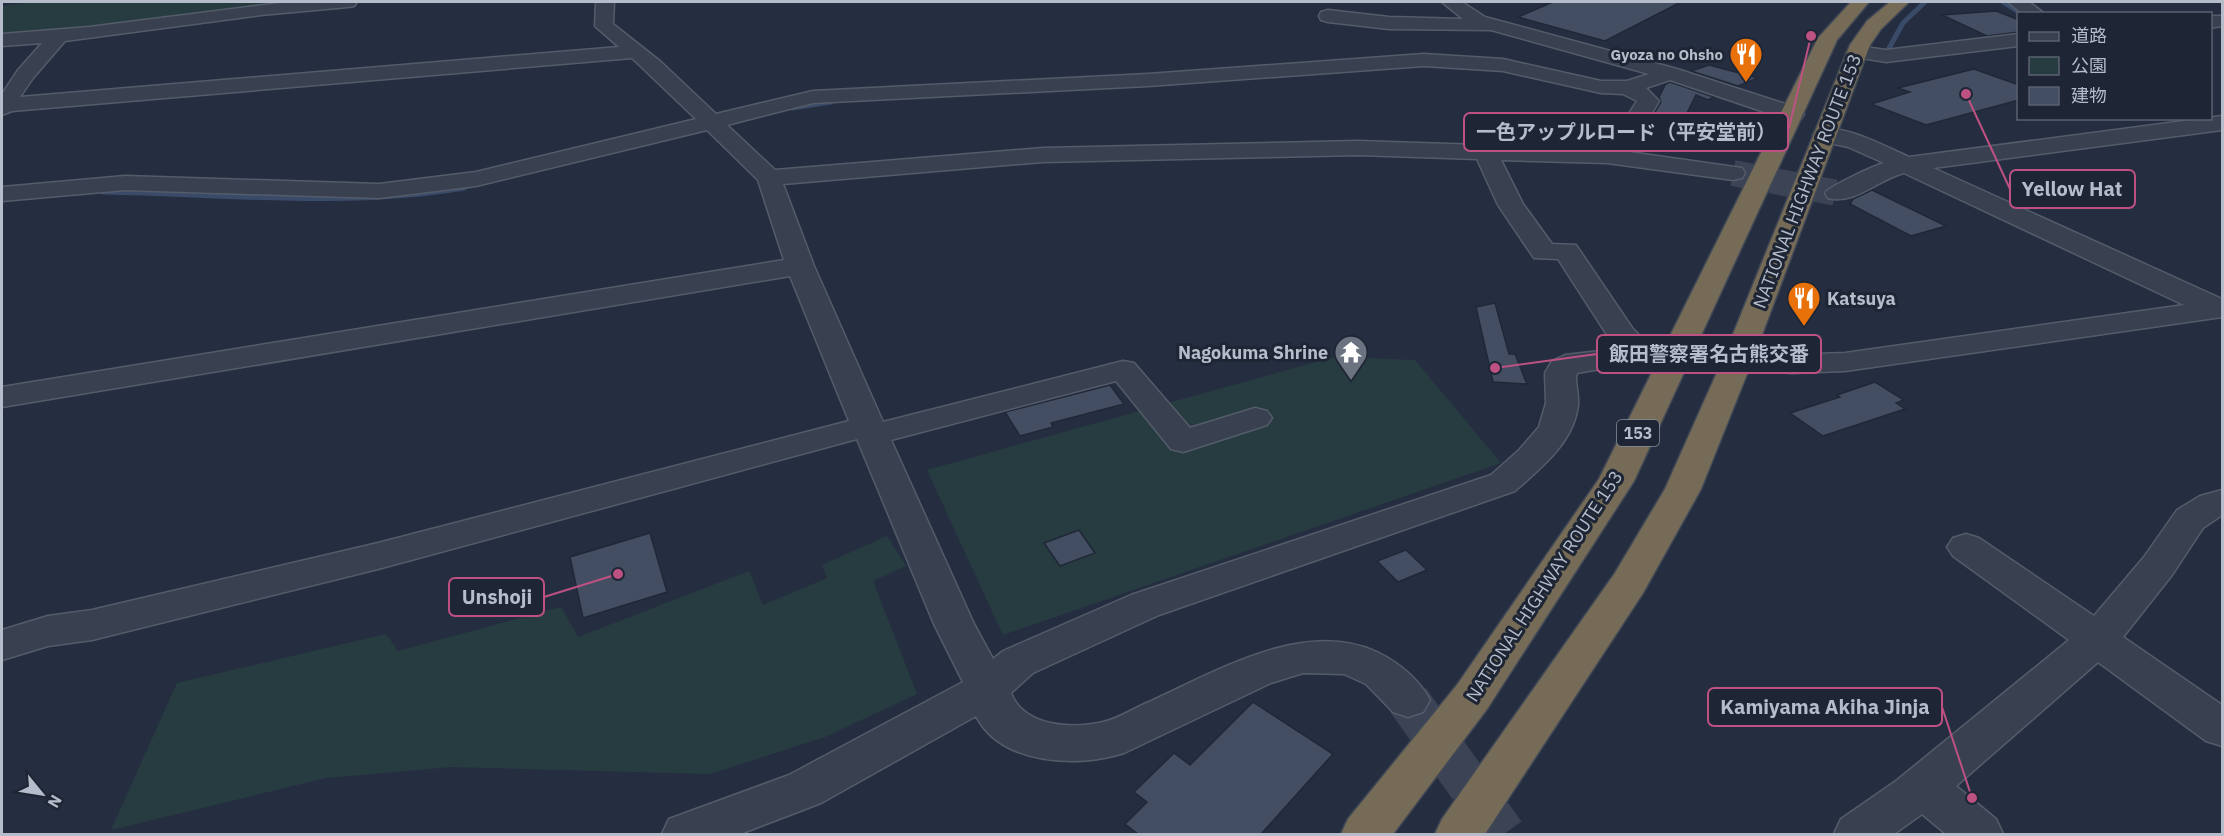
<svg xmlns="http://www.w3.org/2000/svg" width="2224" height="836" viewBox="0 0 2224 836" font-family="'IBM Plex Sans','Noto Sans JP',sans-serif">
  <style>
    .green { fill: #273c41 }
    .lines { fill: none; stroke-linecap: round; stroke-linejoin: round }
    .stream-far1 { stroke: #3a4a69; stroke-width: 5 }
    .stream { stroke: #3a4a69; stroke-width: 7 }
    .building { fill: #444e62; stroke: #202837; stroke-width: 1.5 }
    .minor-tunnel-far1 { stroke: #3b4355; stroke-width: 26; stroke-dasharray: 26 13; stroke-linecap: butt }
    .minor-tunnel { stroke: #3b4355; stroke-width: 43; stroke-dasharray: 43 21; stroke-linecap: butt }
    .minor-casing { stroke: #545c6a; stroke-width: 3 }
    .highway-casing { stroke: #414957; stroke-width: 3 }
    .minor { fill: #394150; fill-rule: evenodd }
    .highway { fill: #766b56; fill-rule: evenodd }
    .labels { text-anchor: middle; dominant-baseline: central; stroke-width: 6; stroke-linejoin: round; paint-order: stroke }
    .far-poi-label { font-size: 15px; font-weight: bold; fill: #b5bcca; stroke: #1e2635; text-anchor: end }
    .shield { fill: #1e2635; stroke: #888f9d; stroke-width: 1.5 }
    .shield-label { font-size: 16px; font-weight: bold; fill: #b5bcca }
    .street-label { font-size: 18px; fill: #b5bcca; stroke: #1e2635 }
    .poi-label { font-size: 18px; font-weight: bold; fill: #b5bcca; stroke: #1e2635; text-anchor: start }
    .leader { fill: none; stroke: #bd5182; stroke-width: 2 }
    .callout-dot { fill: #bd5182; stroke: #1e2635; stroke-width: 2 }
    .callout { fill: #1e2635; stroke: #bd5182; stroke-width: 2 }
    .callout-label { font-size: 20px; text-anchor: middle; font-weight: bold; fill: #b5bcca }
  </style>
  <rect width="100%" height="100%" fill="#252e40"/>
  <!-- green -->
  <g class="green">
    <path d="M34 2H324L253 8 219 15 172 16 109 30 2 42V6Z"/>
    <path d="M1334 357 1415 360 1501 463 1003 635 927 470Z"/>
    <path d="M887 536 906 566 873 581 917 694 825 737 710 774 451 767 326 778 111 830 177 683 386 634 398 651 561 607 578 637 749 571 763 605 827 578 822 565Z"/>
  </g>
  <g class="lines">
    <!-- stream-far1 -->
    <g class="stream-far1">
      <path d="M2003 2 2022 14"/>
      <path d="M1888 50 1903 23 1925 2"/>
      <path d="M792 108 831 102"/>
    </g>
    <!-- stream -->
    <path class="stream" d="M103 191C224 193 344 207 464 187"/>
  </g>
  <!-- building -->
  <g class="building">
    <path d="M1553 2H1681L1605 41 1518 17Z"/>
    <path d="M1996 11 2019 20V32L1987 36 1942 15Z"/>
    <path d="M1709 65 1758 78 1738 86 1691 71Z"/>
    <path d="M1974 69 2019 85V100L1926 125 1871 104 1910 92 1898 88Z"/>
    <path d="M1670 82 1714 97 1708 100 1696 95 1682 123 1678 122 1675 127 1649 122 1661 102 1659 97 1665 85H1664Z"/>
    <path d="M1872 190 1946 226 1911 236 1850 204 1853 199Z"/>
    <path d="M1495 303 1509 354H1515L1527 384 1493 382 1476 307Z"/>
    <path d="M1875 382 1904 400 1896 403 1905 409 1823 436 1790 413 1840 397 1837 395Z"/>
    <path d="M1110 385 1124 404 1051 423 1053 427 1020 436 1005 412Z"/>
    <path d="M1079 530 1095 553 1060 566 1044 543Z"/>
    <path d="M650 533 667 592 583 618 570 557Z"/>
    <path d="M1406 550 1427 570 1398 582 1377 561Z"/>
    <path d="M1253 702 1333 754 1261 834H1138L1125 824 1147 802 1134 792 1174 753 1190 765Z"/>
  </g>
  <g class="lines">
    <!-- minor-tunnel-far1 -->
    <path class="minor-tunnel-far1" d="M1733 173 1837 193"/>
    <!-- minor-tunnel -->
    <path class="minor-tunnel" d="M1408 700 1504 834"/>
    <defs>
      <g id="minor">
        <path d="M288 2H357L354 6 348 7 261 15 65 41 33 78 20 97 619 47 595 26 596 2H614L613 24 661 62 716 114 813 91 1148 74 1424 54 1503 59 1601 81H1627L1649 74 1491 30 1389 29 1328 22 1321 20 1319 16 1321 12 1328 10 1389 17 1463 19 1442 2H1462L1485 17 1677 69 1801 109 1804 114 1801 119 1793 121 1785 119 1670 80 1646 88 1659 101 1629 152 1742 168 1745 173 1742 178 1733 180 1607 163 1501 160 1523 204 1552 244 1576 245 1633 329 1644 340 1640 346C1628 349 1621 348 1611 341L1558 259 1534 258 1498 205 1477 159 1358 155 1043 162 783 184 814 266 883 422 1123 361 1134 363 1190 428 1255 408 1267 411 1272 418 1267 425 1183 452 1171 449 1116 381 891 440 974 624 993 659 1003 651 1131 595 1491 475 1519 450 1539 427 1546 403 1545 373 1552 361 1565 355 1600 351 1671 354 1738 350 1790 355 1845 353 2184 305 1904 173C1879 179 1855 205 1828 198L1825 193C1830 186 1873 166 1884 163L1848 147 1816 140 1813 135 1816 130C1844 123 1884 146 1909 157L2222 116V130L1933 168 2222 299V317L1845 371 1790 373 1738 368 1671 372 1600 369 1577 373 1576 377C1576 387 1579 396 1578 405 1574 442 1541 468 1515 491L1159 615 1033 673 1011 693C1024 727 1072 729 1103 722 1118 719 1134 708 1149 702 1215 672 1304 618 1377 652 1399 663 1418 678 1430 700L1423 712 1408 717 1393 712 1366 684 1344 674 1303 673 1271 683 1124 753C1078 768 1001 765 976 716L821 803 740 834H662L669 819 789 775 963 682 934 624 857 439 378 569 92 640 48 646 2 660V630L48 616 92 610 378 543 849 421 790 276 2 407V387L784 260 758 180 707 130 476 186 379 198 125 190 2 201V187L125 176 379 184 476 172 696 119 632 58 12 111 2 115V94L18 70 42 43 2 46V34L89 27ZM1424 66 1503 71 1601 93 1623 94 1637 101 1610 144 1603 149 1358 141 1043 148 775 170 727 125 813 103 1148 86Z"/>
        <path d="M2008 2H2029L2045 14H2023Z"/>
        <path d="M2210 16H2222V26L2210 28Z"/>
        <path d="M2018 34V46L1886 62 1850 56 1847 52 1850 48 1857 46 1886 50Z"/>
        <path d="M2222 490V515L2203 528 2172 575 2123 637 2222 705V746L2206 741 2098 662 1956 786 1996 819 2003 834H1946L1922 814 1894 834H1834L1841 819 1896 781 2069 640 1953 556 1947 547 1953 538 1966 534 1979 538 2094 616 2144 557 2177 510 2200 496Z"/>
      </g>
      <g id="highway">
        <path d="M1851 2H1869L1837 40 1634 481 1487 709 1393 834H1341L1348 819 1457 685 1599 479 1818 38Z"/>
        <path d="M1890 2H1909L1881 29 1870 45 1753 359 1701 489 1643 593 1485 834H1435L1442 819 1615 573 1665 489 1723 359 1850 45 1867 21Z"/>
      </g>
    </defs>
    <!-- minor casing -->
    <use href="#minor" class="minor-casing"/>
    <!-- highway casing -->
    <use href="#highway" class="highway-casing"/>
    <!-- minor -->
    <use href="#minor" class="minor"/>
    <!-- highway -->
    <use href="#highway" class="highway"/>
  </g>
  <!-- icons -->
  <defs>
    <symbol id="restaurant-pin" viewBox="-11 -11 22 30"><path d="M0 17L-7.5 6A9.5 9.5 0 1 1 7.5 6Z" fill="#e8710a" stroke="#1e2635"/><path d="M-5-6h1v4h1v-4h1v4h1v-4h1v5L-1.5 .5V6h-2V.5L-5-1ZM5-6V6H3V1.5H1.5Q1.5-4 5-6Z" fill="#fff"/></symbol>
    <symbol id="temple-pin" viewBox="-11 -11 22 30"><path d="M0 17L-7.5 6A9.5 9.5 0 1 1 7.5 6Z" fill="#6b7280" stroke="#1e2635"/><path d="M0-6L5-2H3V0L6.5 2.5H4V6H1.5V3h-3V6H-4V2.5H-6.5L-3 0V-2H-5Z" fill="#fff"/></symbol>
  </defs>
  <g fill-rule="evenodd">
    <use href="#restaurant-pin" x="1727" y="35" width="38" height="52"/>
    <use href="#restaurant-pin" x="1785" y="279" width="38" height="52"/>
    <use href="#temple-pin" x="1332" y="333" width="38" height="52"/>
  </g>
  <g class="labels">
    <!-- far-poi labels -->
    <g class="far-poi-label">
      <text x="1723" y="54">Gyoza no Ohsho</text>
    </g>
    <!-- shield labels -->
    <rect class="shield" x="1617" y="420" width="42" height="26" rx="4.5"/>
    <g class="shield-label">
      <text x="1638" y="433">153</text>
    </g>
    <!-- street labels -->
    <g class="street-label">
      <text transform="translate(1807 181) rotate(-69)">NATIONAL HIGHWAY ROUTE 153</text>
      <text transform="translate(1544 586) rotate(-57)">NATIONAL HIGHWAY ROUTE 153</text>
    </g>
    <!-- poi labels -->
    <g class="poi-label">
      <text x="1827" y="298">Katsuya</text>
      <text x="1328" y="352" text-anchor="end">Nagokuma Shrine</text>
    </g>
  </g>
  <!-- callouts -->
  <path class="leader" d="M1811 36L1788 132M1966 94L2010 189M1495 368L1597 354M618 574L544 597M1972 798L1942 707"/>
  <g class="callout-dot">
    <circle cx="1811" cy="36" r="6"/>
    <circle cx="1966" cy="94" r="6"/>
    <circle cx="1495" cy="368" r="6"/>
    <circle cx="618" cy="574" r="6"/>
    <circle cx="1972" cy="798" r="6"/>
  </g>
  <g class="callout">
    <rect x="1464" y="113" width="324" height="38" rx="6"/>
    <rect x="2010" y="170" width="125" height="38" rx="6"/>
    <rect x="1597" y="335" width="224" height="38" rx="6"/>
    <rect x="449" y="578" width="95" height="38" rx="6"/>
    <rect x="1708" y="688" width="234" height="38" rx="6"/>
  </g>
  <g class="callout-label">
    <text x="1626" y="139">一色アップルロード（平安堂前）</text>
    <text x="2072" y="196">Yellow Hat</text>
    <text x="1709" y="361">飯田警察署名古熊交番</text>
    <text x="497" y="604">Unshoji</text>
    <text x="1825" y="714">Kamiyama Akiha Jinja</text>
  </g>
  <!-- border -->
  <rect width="2224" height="836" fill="none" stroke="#b5bcca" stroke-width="6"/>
  <!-- legend -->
  <rect x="2017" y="12" width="195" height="108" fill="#1e2635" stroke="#5a6271" stroke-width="1.5"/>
  <rect x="2029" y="32" width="30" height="9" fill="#394150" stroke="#5a6271" stroke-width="1.5"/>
  <text x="2071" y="42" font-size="18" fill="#b5bcca">道路</text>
  <rect x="2029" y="57" width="30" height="18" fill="#273c41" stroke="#5a6271" stroke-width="1.5"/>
  <text x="2071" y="72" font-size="18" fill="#b5bcca">公園</text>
  <rect x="2029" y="87" width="30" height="18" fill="#444e62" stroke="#5a6271" stroke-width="1.5"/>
  <text x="2071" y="102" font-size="18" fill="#b5bcca">建物</text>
  <!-- north arrow -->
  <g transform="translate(42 794) rotate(120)" stroke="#1e2635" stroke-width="4.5" paint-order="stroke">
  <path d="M0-4.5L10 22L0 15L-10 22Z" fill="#b5bcca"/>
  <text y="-9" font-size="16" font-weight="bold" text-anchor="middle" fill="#b5bcca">N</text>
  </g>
</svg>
